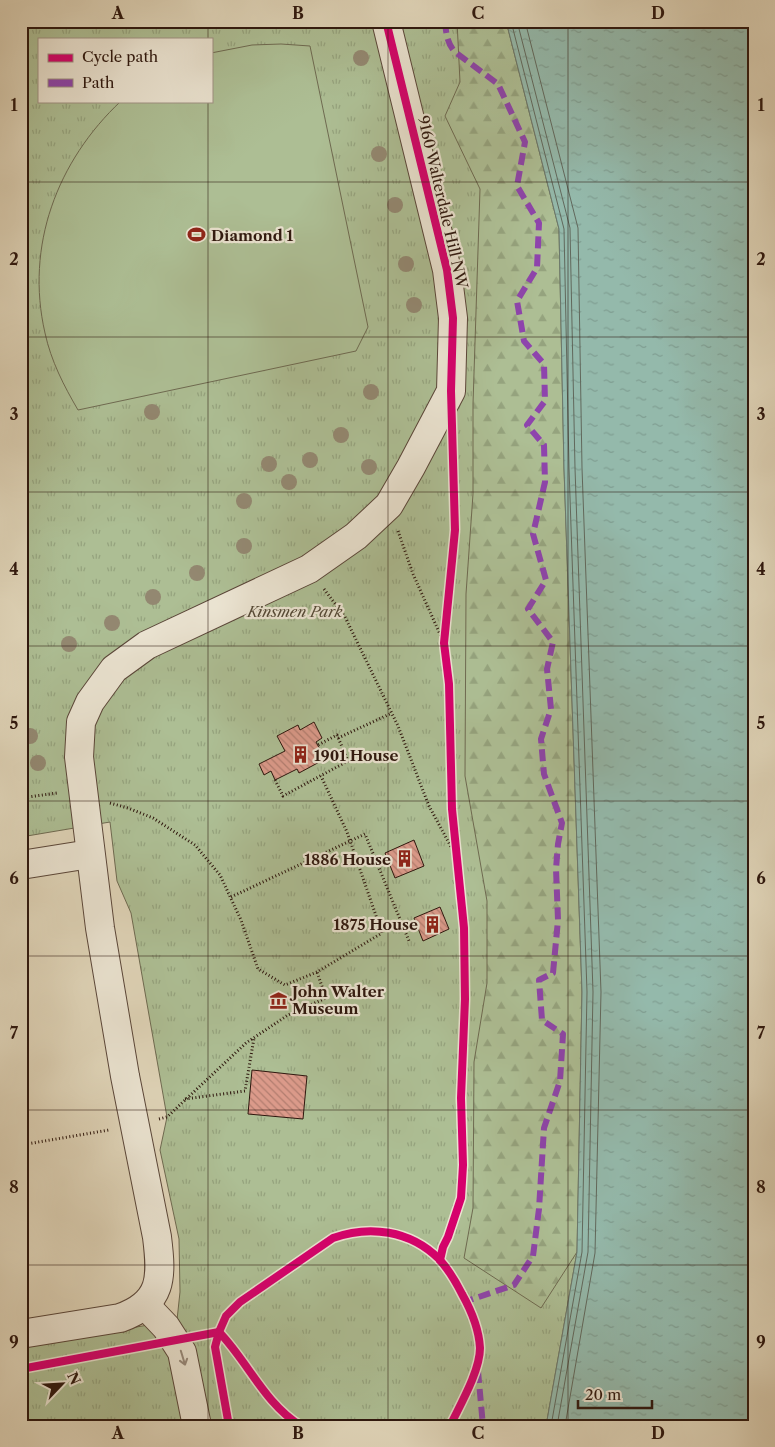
<svg xmlns="http://www.w3.org/2000/svg" width="775" height="1447" viewBox="0 0 775 1447" font-family="'Libre Caslon Text',serif">
  <style>
    .grass { fill: url(#grass-tufts); stroke: #6e6a51; fill-rule: evenodd }
    .forest { fill: url(#forest-firs); stroke: #6e6a51 }
    .pitch { fill: #adbe94; stroke: #6e6a51 }
    .water { fill: url(#water-ripples); stroke: #6b786c }
    .lines { fill: none; stroke-linecap: round; stroke-linejoin: round }
    .shore { stroke: #61685c; stroke-width: 1 }
    .building { fill: url(#building-back-hatch); stroke: #2e170e }
    .minor-casing { stroke: #5a4639; stroke-width: 30 }
    .path { stroke: #2e170e; stroke-width: 3; stroke-dasharray: 1 2.5; stroke-linecap: butt }
    .minor { stroke: #ebe4d2; stroke-width: 28 }
    .quiet { stroke: #8e44ad; stroke-width: 6; stroke-dasharray: 12 6; stroke-linecap: butt }
    .cycleway-casing { stroke: #ebe4d2; stroke-width: 11 }
    .cycleway { stroke: #d6006c; stroke-width: 8 }
    .tree { fill: #938871 }
    .oneway { stroke: #96887a }
    .grid { fill: none; stroke: #2e170e; stroke-width: 1; stroke-opacity: 0.55 }
    .labels { text-anchor: middle; dominant-baseline: central; stroke-width: 4.5; stroke-linejoin: round; paint-order: stroke }
    .street-label { font-size: 15px; fill: #2e170e; stroke: #ebe4d2 }
    .poi-label { font-size: 15px; font-weight: bold; fill: #2e170e; stroke: #ebe4d2; text-anchor: start }
    .park-label { font-size: 15px; font-style: italic; fill: #544936; stroke: #ebe4d2 }
    .neatline { fill: none; stroke: #2e170e; stroke-width: 2 }
    .grid-label { font-size: 16px; text-anchor: middle; font-weight: bold; fill: #2e170e }
  </style>
  <defs>
    <pattern id="grass-tufts" width="24" height="20" patternUnits="userSpaceOnUse" patternTransform="scale(1.25)"><rect width="24" height="20" fill="#adbe94"/><path d="M3 7l-1-3M5 7V3M7 7l1-3M15 17l-1-3M17 17v-4M19 17l1-3" fill="none" stroke="#95a37e"/></pattern>
    <pattern id="forest-firs" width="22" height="20" patternUnits="userSpaceOnUse" patternTransform="scale(1.25)"><rect width="22" height="20" fill="#adbe94"/><path d="M5 1l3.5 6h-7zM16 11l3.5 6h-7z" fill="#95a37e"/></pattern>
    <pattern id="water-ripples" width="26" height="14" patternUnits="userSpaceOnUse" patternTransform="scale(1.25)"><rect width="26" height="14" fill="#94b9ab"/><path d="M2 4q2-2 4 0t4 0M15 11q2-2 4 0t4 0" fill="none" stroke="#809e92"/></pattern>
    <pattern id="building-back-hatch" width="6" height="6" patternUnits="userSpaceOnUse" patternTransform="scale(1.25)"><rect width="6" height="6" fill="#db9a8a"/><path d="M-1 5l2 2M0 0l6 6M5-1l2 2" fill="none" stroke="#b27d6f"/></pattern>
  </defs>
  <rect width="100%" height="100%" fill="#e0d5b9"/>
  <filter id="stains"><feTurbulence type="fractalNoise" baseFrequency=".004" numOctaves="4"/><feColorMatrix values="0 0 0 0 .2 0 0 0 0 .09 0 0 0 0 .02 0 0 0 .5 -.17"/></filter>
  <radialGradient id="worn" r=".72"><stop offset=".6" stop-color="#630" stop-opacity="0"/><stop offset="1" stop-color="#630" stop-opacity=".3"/></radialGradient>
  <!-- grass -->
  <path class="grass" d="M21 21H506L559 229 580 956 582 992 577 1252 546 1426H21V1347L177 1320 180 1292 179 1239 160 1150 167 1117 131 913 117 881 110 822 21 837ZM39 39H211V101H39Z"/>
  <!-- forest -->
  <path class="forest" d="M457 21H506L559 229 564 468 582 992 577 1252 541 1308 464 1258 473 1208 474 1062 487 983V901L465 776 466 594 473 494V404L480 189 445 116 460 82Z"/>
  <!-- pitch -->
  <path class="pitch" d="M281 44 310 46 368 327 356 351 78 410C64 386 51 361 45 333 25 246 57 161 121 101H211V53L252 45Z"/>
  <!-- water -->
  <path class="water" d="M506 21H754V1426H546L577 1252 582 992 564 468 559 229Z"/>
  <g class="lines">
    <!-- shore -->
    <g class="shore">
      <path d="M511 21 564 229 569 468 587 992 582 1252 551 1426"/>
      <path d="M517 21 570 228 575 468 593 992 588 1252 557 1426"/>
      <path d="M525 21 578 228 582 468 601 992 595 1253 565 1426"/>
    </g>
  </g>
  <!-- building -->
  <g class="building">
    <path d="M314 722 322 738 316 742 325 759 299 773 297 769 275 780 271 771 264 775 259 764 285 751 277 736 298 725 300 730Z"/>
    <path d="M414 840 424 866 395 878 385 853Z"/>
    <path d="M440 907 449 929 423 941 414 918Z"/>
    <path d="M252 1070 307 1076 303 1119 248 1114Z"/>
  </g>
  <g class="lines">
    <defs>
      <g id="minor">
        <path d="M21 865 90 854"/>
        <path d="M145 1305 166 1327 182 1352 197 1426"/>
        <path d="M21 1334 120 1318C163 1303 162 1277 157 1237L125 1076 100 928 79 757 81 722 90 702 114 669 147 645 309 569 356 536 389 505 411 467 451 391 453 318 447 270 386 21"/>
      </g>
    </defs>
    <!-- minor casing -->
    <use href="#minor" class="minor-casing"/>
    <!-- path -->
    <g class="path">
      <path d="M398 531 413 574 444 643"/>
      <path d="M324 589 345 617 398 726 429 806 456 856"/>
      <path d="M338 738 392 713"/>
      <path d="M275 780 283 796 348 761 337 735 318 745"/>
      <path d="M21 798 57 793"/>
      <path d="M110 803 128 808 153 818 195 845 220 875 241 920 258 969 285 985 317 972 382 933 347 832 321 776"/>
      <path d="M231 897 365 834 409 941"/>
      <path d="M185 1099 245 1091 254 1038"/>
      <path d="M159 1119 167 1117 246 1043 288 1015 326 998 317 972"/>
      <path d="M21 1145 109 1130"/>
      <path d="M440 1260 443 1247 448 1237 461 1198 463 1165 461 1098 465 999 464 928 452 809 449 684 444 643 455 530 453 444"/>
    </g>
    <!-- minor -->
    <use href="#minor" class="minor"/>
    <!-- quiet -->
    <g class="quiet">
      <path d="M445 21C446 33 447 43 455 52L498 84 525 142 517 186 539 223 537 268 517 301 524 341 544 364 545 401 527 425 544 445 545 482 533 534 546 580 528 609 553 642 547 669 551 709 541 739 544 774 562 823 558 844 556 869 558 920 553 973 539 980 542 1020 563 1034 560 1081 544 1128 539 1209 533 1256 514 1285 467 1301"/>
      <path d="M478 1371 483 1426"/>
    </g>
    <defs>
      <g id="cycleway">
        <path d="M386 21 447 270 453 318 451 391 455 530 444 643 449 684 452 809 464 928 465 999 461 1098 463 1165 461 1198 448 1237 443 1247 440 1260"/>
        <path d="M219 1332C248 1362 264 1403 301 1426"/>
        <path d="M21 1369 219 1332"/>
        <path d="M229 1426 215 1347 219 1332 226 1316 240 1302 333 1238C369 1225 410 1230 439 1259 448 1269 456 1282 462 1294 471 1310 479 1329 480 1348 480 1371 460 1405 450 1426"/>
      </g>
    </defs>
    <!-- cycleway casing -->
    <use href="#cycleway" class="cycleway-casing"/>
    <!-- cycleway -->
    <use href="#cycleway" class="cycleway"/>
  </g>
  <!-- trees -->
  <g class="tree">
    <circle cx="361" cy="58" r="8"/>
    <circle cx="379" cy="154" r="8"/>
    <circle cx="395" cy="205" r="8"/>
    <circle cx="406" cy="264" r="8"/>
    <circle cx="414" cy="305" r="8"/>
    <circle cx="371" cy="392" r="8"/>
    <circle cx="152" cy="412" r="8"/>
    <circle cx="341" cy="435" r="8"/>
    <circle cx="310" cy="460" r="8"/>
    <circle cx="269" cy="464" r="8"/>
    <circle cx="369" cy="467" r="8"/>
    <circle cx="289" cy="482" r="8"/>
    <circle cx="244" cy="501" r="8"/>
    <circle cx="244" cy="546" r="8"/>
    <circle cx="197" cy="573" r="8"/>
    <circle cx="153" cy="597" r="8"/>
    <circle cx="112" cy="623" r="8"/>
    <circle cx="69" cy="644" r="8"/>
    <circle cx="30" cy="736" r="8"/>
    <circle cx="38" cy="763" r="8"/>
  </g>
  <!-- one-way arrows -->
  <defs><path id="oneway-shaft" d="M-6 0H5M1.5-3L5.5 0L1.5 3" fill="none" stroke-width="1.6" stroke-linecap="round" stroke-linejoin="round" transform="scale(1.25)"/></defs>
  <use class="oneway" href="#oneway-shaft" transform="translate(183 1358) rotate(73)"/>
  <!-- grid -->
  <path class="grid" d="M208 21V39M388 21V1426M568 21V1426M208 101V1426M21 182H754M21 337H754M21 492H754M21 646H754M21 801H754M21 956H754M21 1110H754M21 1265H754"/>
  <!-- icons -->
  <defs>
    <symbol id="stadium-bare" viewBox="-9 -9 18 18"><path d="M0-5a6.5 5 0 1 0 0 10a6.5 5 0 1 0 0-10ZM-3.5-1.8h7v3.6h-7Z" fill="#8f2418" stroke="#ebe4d2" stroke-width="2.5" paint-order="stroke"/></symbol>
    <symbol id="building-bare" viewBox="-9 -9 18 18"><path d="M-4-6H4V6H1V3H-1V6H-4ZM-2.5-4.3h1.7v1.8h-1.7ZM.8-4.3h1.7v1.8H.8ZM-2.5-1h1.7V.8h-1.7ZM.8-1h1.7V.8H.8Z" fill="#8f2418" stroke="#ebe4d2" stroke-width="2.5" paint-order="stroke"/></symbol>
    <symbol id="museum-bare" viewBox="-9 -9 18 18"><path d="M0-6L6-3V-2H-6V-3ZM-5-1h2V3h-2ZM-1-1h2V3h-2ZM3-1h2V3H3ZM-6 4H6V6H-6Z" fill="#8f2418" stroke="#ebe4d2" stroke-width="2.5" paint-order="stroke"/></symbol>
  </defs>
  <g fill-rule="evenodd">
    <use href="#stadium-bare" x="184" y="222" width="25" height="25"/>
    <use href="#building-bare" x="288" y="742" width="25" height="25"/>
    <use href="#building-bare" x="392" y="846" width="25" height="25"/>
    <use href="#building-bare" x="420" y="912" width="25" height="25"/>
    <use href="#museum-bare" x="266" y="988" width="25" height="25"/>
  </g>
  <g class="labels">
    <!-- street labels -->
    <g class="street-label">
      <text transform="translate(443 202) rotate(77)">9160 Walterdale Hill NW</text>
    </g>
    <!-- poi labels -->
    <g class="poi-label">
      <text x="211" y="235">Diamond 1</text>
      <text x="314" y="755">1901 House</text>
      <text x="391" y="859" text-anchor="end">1886 House</text>
      <text x="418" y="924" text-anchor="end">1875 House</text>
      <text x="292" y="991">John Walter<tspan x="292" dy="17">Museum</tspan></text>
    </g>
    <!-- park labels -->
    <g class="park-label">
      <text x="295" y="611">Kinsmen Park</text>
    </g>
  </g>
  <!-- margin -->
  <rect width="775" height="1447" fill="none" stroke="#e0d5b9" stroke-width="55"/>
  <!-- legend -->
  <rect x="38" y="38" width="175" height="65" fill="#ebe4d2" stroke="#9f9284"/>
  <rect x="48" y="54" width="25" height="8" fill="#d6006c" stroke="#9f9284"/>
  <text x="82" y="62" font-size="15" fill="#2e170e">Cycle path</text>
  <rect x="48" y="79" width="25" height="8" fill="#8e44ad" stroke="#9f9284"/>
  <text x="82" y="88" font-size="15" fill="#2e170e">Path</text>
  <!-- north arrow -->
  <g transform="translate(62 1384) rotate(65)" stroke="#ebe4d2" stroke-width="4" paint-order="stroke">
  <path d="M0-4L9 19L0 12L-9 19Z" fill="#2e170e"/>
  <text y="-8" font-size="14" font-weight="bold" text-anchor="middle" fill="#2e170e">N</text>
  </g>
  <!-- scale -->
  <path d="M578 1400v8h74v-8" fill="none" stroke="#2e170e" stroke-width="2.5"/>
  <text x="585" y="1400" font-size="15" fill="#2e170e" stroke="#ebe4d2" stroke-width="4" paint-order="stroke">20 m</text>
  <rect x="28" y="28" width="720" height="1392" class="neatline"/>
  <g class="grid-label">
    <text x="118" y="19">A</text>
    <text x="298" y="19">B</text>
    <text x="478" y="19">C</text>
    <text x="658" y="19">D</text>
    <text x="14" y="111">1</text>
    <text x="761" y="111">1</text>
    <text x="14" y="265">2</text>
    <text x="761" y="265">2</text>
    <text x="14" y="420">3</text>
    <text x="761" y="420">3</text>
    <text x="14" y="575">4</text>
    <text x="761" y="575">4</text>
    <text x="14" y="729">5</text>
    <text x="761" y="729">5</text>
    <text x="14" y="884">6</text>
    <text x="761" y="884">6</text>
    <text x="14" y="1039">7</text>
    <text x="761" y="1039">7</text>
    <text x="14" y="1193">8</text>
    <text x="761" y="1193">8</text>
    <text x="14" y="1348">9</text>
    <text x="761" y="1348">9</text>
    <text x="118" y="1439">A</text>
    <text x="298" y="1439">B</text>
    <text x="478" y="1439">C</text>
    <text x="658" y="1439">D</text>
  </g>
  <rect width="100%" height="100%" filter="url(#stains)"/>
  <rect width="100%" height="100%" fill="url(#worn)"/>
</svg>
